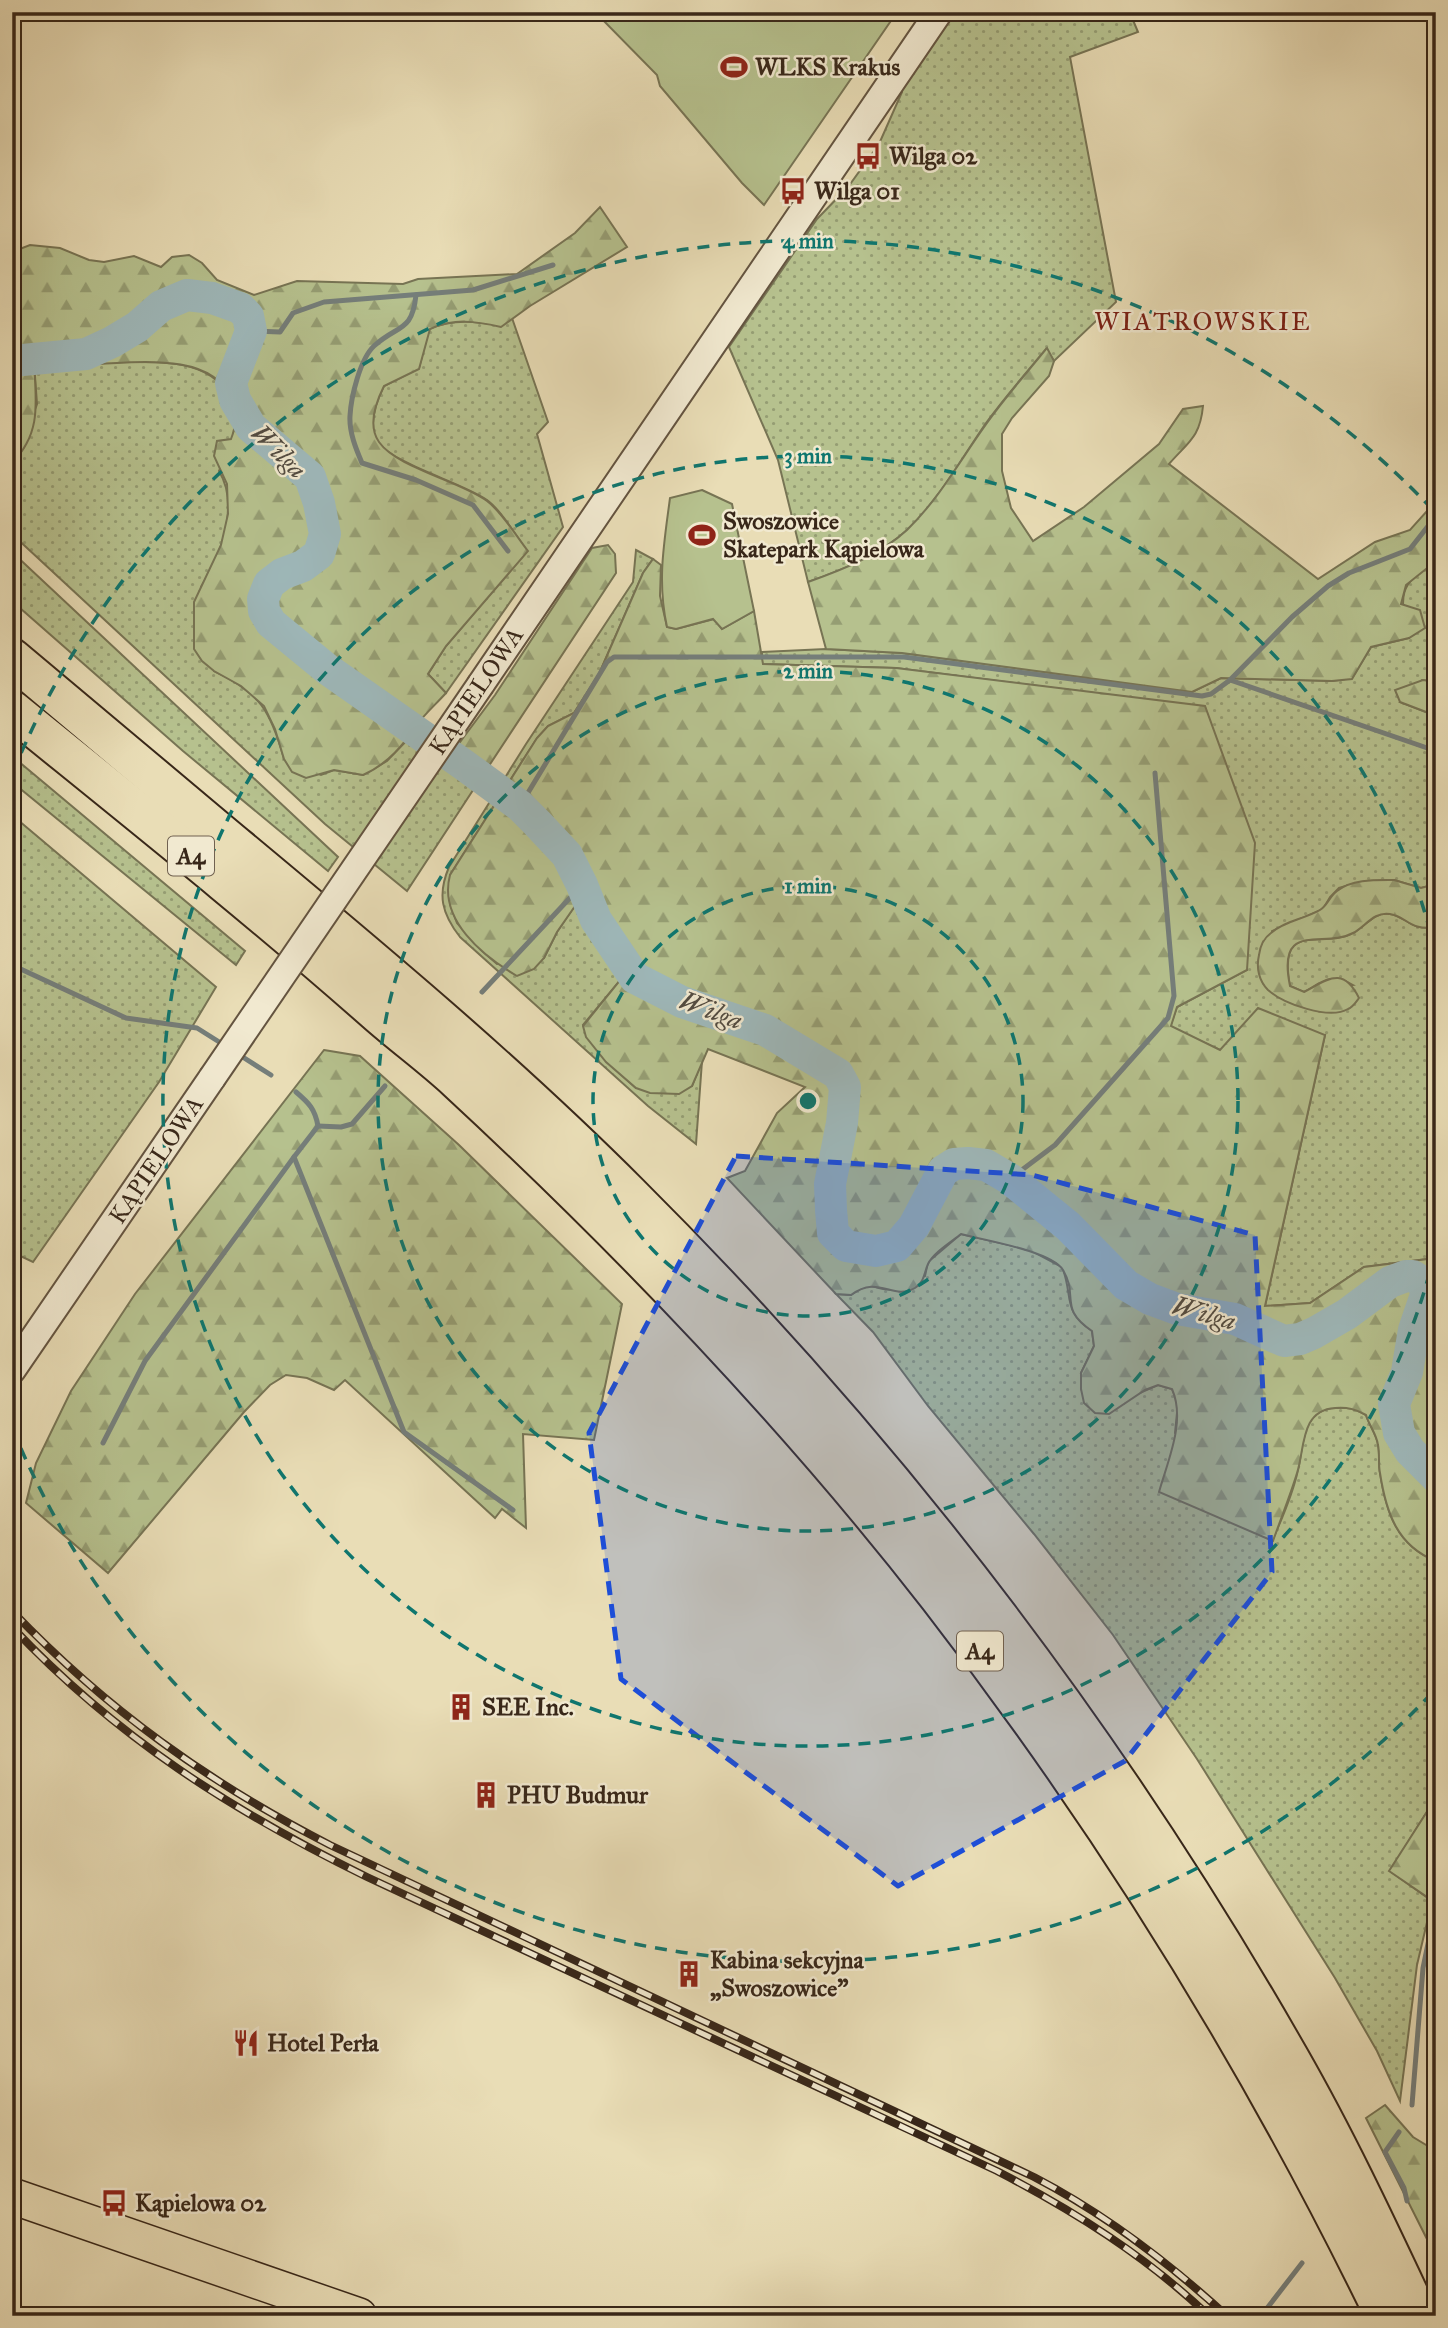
<svg xmlns="http://www.w3.org/2000/svg" width="1448" height="2328" viewBox="0 0 1448 2328" font-family="'IM FELL Great Primer',serif">
  <style>
    .green { fill: url(#green-dots); stroke: #777454; stroke-width: 2 }
    .forest { fill: url(#forest-firs); stroke: #777454; stroke-width: 2 }
    .pitch { fill: #b6c18e; stroke: #777454; stroke-width: 2 }
    .lines { fill: none; stroke-linecap: round; stroke-linejoin: round }
    .stream { stroke: #757e7a; stroke-width: 5 }
    .river { stroke: #9eb8ba; stroke-width: 32 }
    .minor-casing { stroke: #645440; stroke-width: 30 }
    .major-casing { stroke: #382719; stroke-width: 38 }
    .highway-casing { stroke: #382719; stroke-width: 42 }
    .minor { stroke: #f1e9d0; stroke-width: 26 }
    .major { stroke: #e9ddb6; stroke-width: 35 }
    .highway { stroke: #e9ddb6; stroke-width: 38 }
    .rail-casing { stroke: #382719; stroke-width: 8 }
    .rail { stroke: #f1e9d0; stroke-width: 5; stroke-dasharray: 16; stroke-linecap: butt }
    .minor-bridge-casing { stroke: #645440; stroke-width: 30; stroke-linecap: butt }
    .minor-bridge { stroke: #f1e9d0; stroke-width: 26 }
    .marked { fill: #1d4ed8; fill-opacity: 0.2; stroke: #1d4ed8; stroke-width: 5; stroke-dasharray: 14 9; stroke-linejoin: round }
    .ring { fill: none; stroke: #0f766e; stroke-width: 3.5; stroke-dasharray: 12 9 }
    .labels { text-anchor: middle; dominant-baseline: central; stroke-width: 5; stroke-linejoin: round; paint-order: stroke }
    .shield { fill: #f1e9d0; stroke: #706150; stroke-width: 2 }
    .shield-label { font-size: 23px; font-weight: bold; fill: #382719 }
    .poi-label { font-size: 24px; font-weight: bold; fill: #382719; stroke: #f1e9d0; text-anchor: start }
    .street-label { font-size: 24px; fill: #382719; stroke: #f1e9d0 }
    .neighbourhood-label { font-size: 26px; letter-spacing: 2px; fill: #7a1f14; stroke: #f1e9d0 }
    .water-label { font-size: 26px; font-style: italic; fill: #524b41; stroke: #f1e9d0 }
    .centre { fill: #0f766e; stroke: #f1e9d0; stroke-width: 3.5 }
    .ring-label { font-size: 21px; text-anchor: middle; font-weight: bold; fill: #0f766e; stroke: #f1e9d0; stroke-width: 5; stroke-linejoin: round; paint-order: stroke }
  </style>
  <defs>
    <pattern id="green-dots" width="8" height="8" patternUnits="userSpaceOnUse" patternTransform="scale(1.75)"><rect width="8" height="8" fill="#b6c18e"/><path d="M2 2h.1M6 6h.1" fill="none" stroke="#959d73" stroke-width="1.8" stroke-linecap="round"/></pattern>
    <pattern id="forest-firs" width="22" height="20" patternUnits="userSpaceOnUse" patternTransform="scale(1.75)"><rect width="22" height="20" fill="#b6c18e"/><path d="M5 1l3.5 6h-7zM16 11l3.5 6h-7z" fill="#959d73"/></pattern>
  </defs>
  <rect width="100%" height="100%" fill="#e9ddb6"/>
  <filter id="stains"><feTurbulence type="fractalNoise" baseFrequency=".00286" numOctaves="4"/><feColorMatrix values="0 0 0 0 .2 0 0 0 0 .09 0 0 0 0 .02 0 0 0 .5 -.17"/></filter>
  <radialGradient id="worn" r=".72"><stop offset=".6" stop-color="#630" stop-opacity="0"/><stop offset="1" stop-color="#630" stop-opacity=".3"/></radialGradient>
  <!-- green -->
  <g class="green">
    <path d="M951 12 1130 13 1138 32 1070 57 1116 302 1054 361 1046 349C1026 373 1005 397 986 423 961 459 939 500 907 530 880 555 842 570 808 582L778 460 729 347 817 219 848 187 879 144 902 92 901 85Z"/>
    <path d="M512 318 548 422 537 434 563 527 446 693 428 674 446 646 527 551C517 537 501 510 487 500 461 482 395 465 378 442 367 425 376 402 384 386L419 368 429 329C454 319 475 321 501 326Z"/>
    <path d="M122 362C162 362 215 358 232 403 235 409 237 418 237 424 235 439 225 457 219 471 240 506 221 555 201 587L214 671C260 692 271 712 284 759L321 775 334 770 363 775 387 761 412 735 477 784 407 891 325 824 12 534V463L18 457 37 404 34 363 91 364Z"/>
    <path d="M636 550 653 559 643 573 599 674 574 713 548 726 537 738 450 875V904L457 923 481 950 497 964 544 958 557 932 580 898 622 978 583 1025C598 1056 612 1066 636 1088L692 1086 702 1061 696 1144 648 1106 460 937C442 914 437 895 449 867L526 744 633 582Z"/>
    <path d="M12 552 338 857 328 871 183 751 12 601Z"/>
    <path d="M1436 561V682L1422 680 1400 702 1426 712 1436 720V884L1421 888 1394 880 1367 881 1353 884 1339 888 1330 897 1323 909 1272 931 1280 997 1353 985C1330 972 1324 981 1304 992L1290 986C1277 918 1323 950 1353 933 1365 927 1374 911 1390 914 1408 917 1409 931 1436 927V1258L1364 1267 1310 1303 1265 1306 1325 1035 1220 1050 1170 1027 1177 1007 1247 970 1205 707 896 668 762 664V652L826 649 902 653 1192 692 1221 678 1332 681 1352 678 1371 647 1409 638C1400 597 1396 585 1436 561Z"/>
    <path d="M12 756 245 951 236 965 12 782Z"/>
    <path d="M12 815 216 987 159 1082 33 1262 12 1252Z"/>
    <path d="M961 1234 1030 1250 1062 1267C1074 1296 1061 1310 1092 1331L1094 1346 1081 1373 1133 1396 1158 1385 1172 1389 1178 1403 1175 1433 1272 1541C1282 1519 1293 1493 1298 1470 1304 1445 1301 1409 1336 1408 1348 1407 1355 1409 1366 1415 1369 1425 1377 1435 1378 1445 1380 1454 1378 1464 1380 1473 1386 1512 1397 1546 1436 1561V1804L1430 1807 1390 1871 1432 1901 1417 1965 1400 2101 1377 2051 1335 1978 1197 1759 1113 1635 1034 1534 928 1406 873 1332 836 1294 851 1295C875 1277 875 1293 893 1289 903 1286 914 1280 925 1276L928 1262Z"/>
  </g>
  <!-- forest -->
  <g class="forest">
    <path d="M600 207 627 247 530 306 501 327C475 321 455 318 430 329L419 369 384 386C376 402 367 425 379 442 397 468 460 481 487 501 501 511 517 537 528 551L446 646 428 674 446 693C437 703 427 712 419 722 404 744 388 764 363 775L334 770 306 778 292 772 284 759 275 729 264 706 241 686 214 671 202 661 194 649V602L221 545 228 514 227 484 214 456 217 441 231 439C237 424 236 413 230 398 212 351 133 363 93 364 74 365 54 363 34 363 36 401 42 433 12 463V252L30 245 60 248 89 260 104 262 134 256 161 267 172 257 189 255 202 263 217 280 254 295 297 281 403 284 418 279 517 274 575 233Z"/>
    <path d="M1047 348 1054 361 1049 376 1012 418 1002 434V471L1011 508 1033 541 1084 507 1159 444 1183 409 1203 406C1200 438 1188 442 1169 464L1318 579 1375 542 1410 530 1436 501V561L1406 585 1401 604 1420 610 1425 628 1409 638 1371 647 1352 679 1332 681 1221 678 1192 692 902 653 826 649 808 582C842 570 880 555 907 530 939 499 961 459 987 423 1005 397 1027 373 1047 348Z"/>
    <path d="M608 545 615 554 616 573 477 784 446 761 495 695 592 548Z"/>
    <path d="M653 559 661 565 660 596 667 627 676 629 714 619 722 629 754 611 763 664 896 668 1205 706 1255 843 1247 970 1177 1007 1171 1026 1220 1050 1258 1008 1325 1035 1265 1306 1310 1303 1364 1267 1436 1258V1561C1397 1546 1386 1512 1380 1473 1378 1464 1380 1454 1378 1445 1377 1435 1369 1425 1366 1415 1355 1409 1348 1407 1335 1408 1300 1410 1305 1449 1297 1473 1290 1496 1281 1518 1273 1541L1159 1492C1168 1460 1186 1421 1172 1389L1158 1385 1145 1390 1109 1414 1095 1413 1084 1403 1081 1389V1373L1094 1346 1092 1331C1058 1308 1079 1297 1063 1270 1052 1251 983 1240 961 1234 951 1242 933 1253 928 1264 924 1273 924 1283 915 1288 892 1301 879 1274 851 1295L836 1294 727 1178 745 1171 777 1113 805 1087 708 1049 692 1086 679 1094 650 1093 636 1088 606 1062 586 1037 583 1026 622 978 580 899 557 932 544 958 534 969 517 976C483 956 438 920 450 875L537 738 548 726 574 713 599 674 643 573Z"/>
    <path d="M1423 680 1436 682V720L1426 712 1400 702 1395 690Z"/>
    <path d="M1394 880 1421 888 1436 884V927C1409 931 1408 917 1390 914 1374 911 1365 927 1353 933 1324 949 1276 919 1290 986L1304 992C1329 979 1343 966 1359 998 1356 1002 1353 1007 1348 1009 1329 1020 1284 1004 1268 990 1259 981 1256 968 1259 955 1260 947 1264 938 1271 933 1284 921 1305 919 1320 910 1327 906 1330 896 1337 891 1352 879 1376 880 1394 880Z"/>
    <path d="M324 1050 360 1056 459 1145 622 1304 594 1440 523 1434 526 1528 502 1509 495 1518 345 1380 334 1390 307 1378 286 1375 270 1385 244 1412 108 1573 26 1503 36 1463 71 1391 135 1294Z"/>
    <path d="M1436 1804V1903L1389 1871 1430 1807Z"/>
    <path d="M1385 2105 1413 2137 1436 2151V2257L1366 2118Z"/>
  </g>
  <!-- pitch -->
  <g class="pitch">
    <path d="M595 12H897L764 205 742 183 660 86 657 75Z"/>
    <path d="M702 490 732 504 754 611 722 629 713 619 676 629 667 627C657 581 664 544 670 498Z"/>
  </g>
  <g class="lines">
    <!-- stream -->
    <g class="stream">
      <path d="M416 295C412 333 398 324 374 346 360 359 351 397 350 416 349 432 356 449 362 463L416 480 473 505 508 551"/>
      <path d="M251 331 280 332 293 313 324 302 473 290 553 265"/>
      <path d="M1230 680 1436 751"/>
      <path d="M520 806 607 662 614 657H904L1202 696 1211 694 1230 680 1292 617 1328 586 1349 573 1410 549 1436 516"/>
      <path d="M12 965 126 1018 197 1028 224 1045"/>
      <path d="M482 992 582 885"/>
      <path d="M238 1054 271 1075"/>
      <path d="M296 1092C309 1103 315 1109 318 1126L294 1157 404 1432 513 1510"/>
      <path d="M318 1126 341 1127 352 1124 385 1086"/>
      <path d="M1010 1179 1055 1145 1168 1018 1174 996 1155 773"/>
      <path d="M1423 1304 1436 1303"/>
      <path d="M103 1443 145 1361 294 1157"/>
      <path d="M1412 2105 1423 1968 1436 1905"/>
      <path d="M1399 2132 1385 2152 1404 2188 1407 2201"/>
      <path d="M1261 2316 1302 2263"/>
    </g>
    <!-- river -->
    <path class="river" d="M12 361 86 354 112 342 137 327 161 306 187 295 212 298 240 308 248 316 251 331 231 383 235 400 251 427 310 477 319 503 325 534 319 554 303 566 282 574 269 584 263 599 264 611 271 623 327 669 464 765 520 806 537 823 567 855 582 885 596 920 635 978 682 1002 765 1030 838 1074 845 1087 842 1123 830 1184 831 1210 833 1233 846 1246 876 1251 897 1246 914 1226 943 1171 954 1164 968 1163 986 1165 1010 1179 1068 1226 1126 1285 1150 1299 1177 1309 1235 1319 1284 1341 1300 1339 1314 1333 1347 1314 1390 1282 1406 1276H1413L1425 1284 1427 1292 1414 1330 1407 1372 1394 1404 1399 1433 1410 1451 1436 1477"/>
    <defs>
      <g id="minor">
        <path d="M481 684 939 12"/>
        <path d="M12 1370 212 1078"/>
      </g>
      <path id="major" d="M12 2196 359 2316"/>
      <g id="highway">
        <path d="M12 658C83 717 153 777 224 836 362 951 501 1066 629 1194 887 1451 1110 1743 1290 2059 1338 2143 1378 2229 1419 2316"/>
        <path d="M12 710C134 809 257 907 375 1011 402 1035 431 1056 457 1080 630 1240 794 1411 939 1597 1112 1820 1262 2062 1385 2316"/>
      </g>
    </defs>
    <!-- minor casing -->
    <use href="#minor" class="minor-casing"/>
    <!-- major casing -->
    <use href="#major" class="major-casing"/>
    <!-- highway casing -->
    <use href="#highway" class="highway-casing"/>
    <!-- minor -->
    <use href="#minor" class="minor"/>
    <!-- major -->
    <use href="#major" class="major"/>
    <!-- highway -->
    <use href="#highway" class="highway"/>
    <defs>
      <g id="rail">
        <path d="M12 1611C106 1709 209 1783 330 1845L1034 2177C1105 2214 1168 2262 1227 2316"/>
        <path d="M12 1627C116 1737 232 1811 367 1877L997 2171C1074 2211 1146 2256 1209 2316"/>
      </g>
    </defs>
    <!-- rail casing -->
    <use href="#rail" class="rail-casing"/>
    <!-- rail -->
    <use href="#rail" class="rail"/>
    <defs>
      <path id="minor-bridge" d="M212 1078 481 684"/>
    </defs>
    <!-- minor-bridge casing -->
    <use href="#minor-bridge" class="minor-bridge-casing"/>
    <!-- minor-bridge -->
    <use href="#minor-bridge" class="minor-bridge"/>
  </g>
  <!-- marked area -->
  <path class="marked" d="M736 1156 1032 1175 1255 1235 1272 1572 1125 1761 898 1886 621 1679 589 1433Z"/>
  <!-- distance rings -->
  <g class="ring">
    <circle cx="808" cy="1101" r="215"/>
    <circle cx="808" cy="1101" r="430"/>
    <path d="M1435 1252A645 645 0 1 1 1435 950"/>
    <path d="M1432 1693A860 860 0 0 1 13 1430M13 772A860 860 0 0 1 1432 509"/>
  </g>
  <!-- icons -->
  <defs>
    <symbol id="stadium-bare" viewBox="-9 -9 18 18"><path d="M0-5a6.5 5 0 1 0 0 10a6.5 5 0 1 0 0-10ZM-3.5-1.8h7v3.6h-7Z" fill="#8f2418" stroke="#f1e9d0" stroke-width="2.5" paint-order="stroke"/></symbol>
    <symbol id="bus-bare" viewBox="-9 -9 18 18"><path d="M-5-6H5V4H4V6H2V4H-2V6H-4V4H-5ZM-3.5-4V0h7V-4ZM-3.5 1.2v1.5H-2V1.2ZM2 1.2v1.5H3.5V1.2Z" fill="#8f2418" stroke="#f1e9d0" stroke-width="2.5" paint-order="stroke"/></symbol>
    <symbol id="building-bare" viewBox="-9 -9 18 18"><path d="M-4-6H4V6H1V3H-1V6H-4ZM-2.5-4.3h1.7v1.8h-1.7ZM.8-4.3h1.7v1.8H.8ZM-2.5-1h1.7V.8h-1.7ZM.8-1h1.7V.8H.8Z" fill="#8f2418" stroke="#f1e9d0" stroke-width="2.5" paint-order="stroke"/></symbol>
    <symbol id="restaurant-bare" viewBox="-9 -9 18 18"><path d="M-5-6h1v4h1v-4h1v4h1v-4h1v5L-1.5 .5V6h-2V.5L-5-1ZM5-6V6H3V1.5H1.5Q1.5-4 5-6Z" fill="#8f2418" stroke="#f1e9d0" stroke-width="2.5" paint-order="stroke"/></symbol>
  </defs>
  <g fill-rule="evenodd">
    <use href="#stadium-bare" x="715" y="48" width="38" height="38"/>
    <use href="#bus-bare" x="849" y="137" width="38" height="38"/>
    <use href="#bus-bare" x="774" y="172" width="38" height="38"/>
    <use href="#stadium-bare" x="683" y="516" width="38" height="38"/>
    <use href="#building-bare" x="442" y="1688" width="38" height="38"/>
    <use href="#building-bare" x="467" y="1776" width="38" height="38"/>
    <use href="#building-bare" x="670" y="1955" width="38" height="38"/>
    <use href="#restaurant-bare" x="227" y="2024" width="38" height="38"/>
    <use href="#bus-bare" x="95" y="2184" width="38" height="38"/>
  </g>
  <g class="labels">
    <!-- shield labels -->
    <g class="shield">
      <rect x="168" y="836.5" width="46" height="39" rx="5"/>
      <rect x="957" y="1631.5" width="46" height="39" rx="5"/>
    </g>
    <g class="shield-label">
      <text x="191" y="856">A4</text>
      <text x="980" y="1651">A4</text>
    </g>
    <!-- poi labels -->
    <g class="poi-label">
      <text x="755" y="67">WLKS Krakus</text>
      <text x="889" y="156">Wilga 02</text>
      <text x="814" y="191">Wilga 01</text>
      <text x="723" y="521">Swoszowice<tspan x="723" dy="28">Skatepark Kąpielowa</tspan></text>
      <text x="482" y="1707">SEE Inc.</text>
      <text x="507" y="1795">PHU Budmur</text>
      <text x="710" y="1960">Kabina sekcyjna<tspan x="710" dy="28">„Swoszowice”</tspan></text>
      <text x="267" y="2043">Hotel Perła</text>
      <text x="135" y="2203">Kąpielowa 02</text>
    </g>
    <!-- street labels -->
    <g class="street-label">
      <text transform="translate(476 691) rotate(-56)">KĄPIELOWA</text>
      <text transform="translate(156 1160) rotate(-56)">KĄPIELOWA</text>
    </g>
    <!-- neighbourhood labels -->
    <g class="neighbourhood-label">
      <text x="1203" y="321">WIATROWSKIE</text>
    </g>
    <!-- water labels -->
    <g class="water-label">
      <text transform="translate(279 451) rotate(44)">Wilga</text>
      <text transform="translate(711 1010) rotate(20)">Wilga</text>
      <text transform="translate(1204 1313) rotate(15)">Wilga</text>
    </g>
  </g>
  <circle cx="808" cy="1101" r="10" class="centre"/>
  <g class="ring-label">
    <text x="808" y="248">4 min</text>
    <text x="808" y="463">3 min</text>
    <text x="808" y="678">2 min</text>
    <text x="808" y="893">1 min</text>
  </g>
  <!-- margin -->
  <rect width="1448" height="2328" fill="none" stroke="#e9ddb6" stroke-width="42"/>
  <rect x="14" y="14" width="1420" height="2300" fill="none" stroke="#382719" stroke-width="3.5"/>
  <rect x="21" y="21" width="1406" height="2286" fill="none" stroke="#382719" stroke-width="2"/>
  <rect width="100%" height="100%" filter="url(#stains)"/>
  <rect width="100%" height="100%" fill="url(#worn)"/>
</svg>
